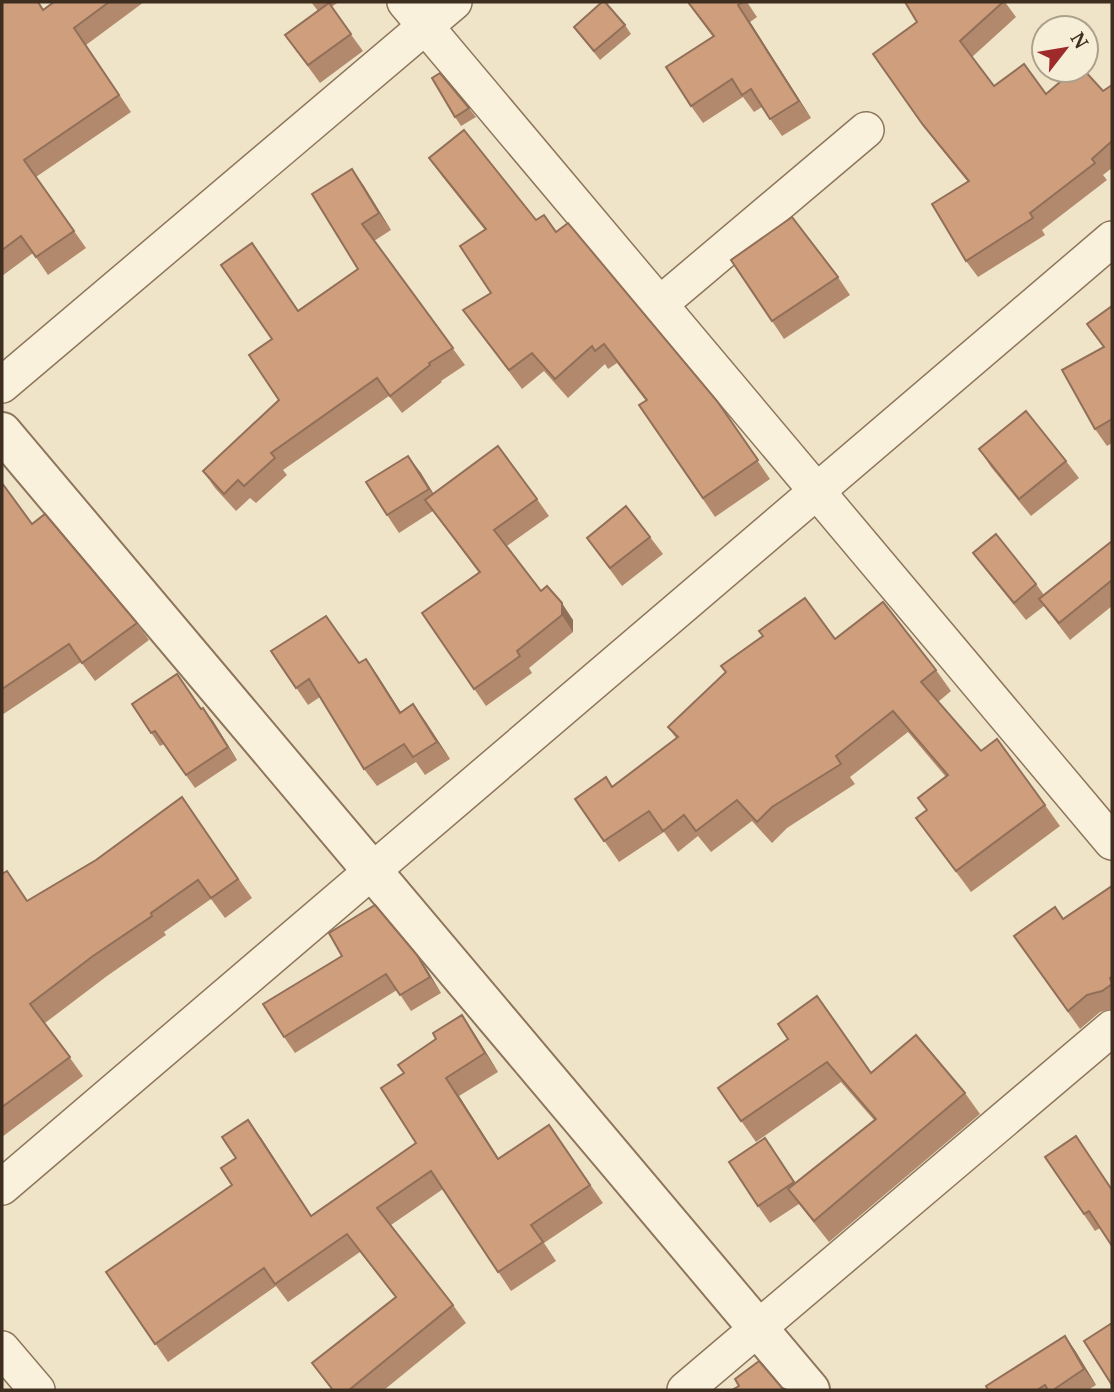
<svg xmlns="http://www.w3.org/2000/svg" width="1114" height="1392" viewBox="0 0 1114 1392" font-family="'Noto Serif',serif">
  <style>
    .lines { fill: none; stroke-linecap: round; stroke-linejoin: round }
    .minor-casing { stroke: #8d765c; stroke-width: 38 }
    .tertiary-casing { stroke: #8d765c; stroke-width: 42 }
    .minor { stroke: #faf1dc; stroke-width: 35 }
    .tertiary { stroke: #faf1dc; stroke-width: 38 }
    .wall { fill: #b2896c }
    .shaded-wall { fill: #916f58 }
    .building { fill: #cf9f7d; stroke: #916f58; stroke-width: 2 }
  </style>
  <rect width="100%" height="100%" fill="#f0e4c8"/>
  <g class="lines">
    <defs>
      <g id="minor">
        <path d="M405 2 1112 842"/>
        <path d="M660 304 866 130"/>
        <path d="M2 385 454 2"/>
        <path d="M2 1187 1112 239"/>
        <path d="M2 1349 37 1390"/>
        <path d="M685 1390 1112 1028"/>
      </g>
      <path id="tertiary" d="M2 432 810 1390"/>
    </defs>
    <!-- minor casing -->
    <use href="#minor" class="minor-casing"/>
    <!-- tertiary casing -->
    <use href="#tertiary" class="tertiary-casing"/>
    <!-- minor -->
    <use href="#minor" class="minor"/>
    <!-- tertiary -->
    <use href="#tertiary" class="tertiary"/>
  </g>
  <!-- wall -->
  <g class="wall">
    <path d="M54 2H144L86 45 131 112 36 177 86 248 48 275 33 253 2 276V3L43 10Z"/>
    <path d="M311 2H339L331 7 363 51 320 83 285 35 318 11Z"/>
    <path d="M687 2H747L757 17 750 22 811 118 782 136 762 107 754 112 743 97 703 123 691 106 713 37Z"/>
    <path d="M905 2H1005L1016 17 972 57 994 86 1046 94 1103 91 1112 85V168L1103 175 1107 180 1042 230 1045 235 978 277 966 261 968 182 935 141 873 54 917 22Z"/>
    <path d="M625 25 631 34 600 60 574 27Z"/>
    <path d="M469 108 476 117 461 126 455 117Z"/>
    <path d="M429 158 556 232 717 401 770 479 715 517 639 405 646 401 617 363 608 369 605 364 568 398 544 371 522 389 463 310 491 293 485 230 442 176Z"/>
    <path d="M352 169 391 230 374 241 465 365 441 381 442 382 402 413 389 396 283 470 287 475 256 503 250 498 236 511 215 488 203 471 279 400 272 339 298 310 358 269Z"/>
    <path d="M838 277 850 295 784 339 772 321Z"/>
    <path d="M1112 306V443L1107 446 1095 429 1103 347Z"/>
    <path d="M979 449 1066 461 1079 478 1031 516 991 467Z"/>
    <path d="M408 456 433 494 537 499 549 516 507 546 541 591 573 620V632L529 668 532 673 486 706 422 613 479 573 433 511 399 533 387 515Z"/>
    <path d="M2 483 32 524 137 623 149 640 95 681 81 662 2 715Z"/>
    <path d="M650 537 663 554 622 586 587 538Z"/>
    <path d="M1112 541V606L1070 640 1044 606 1026 620 986 570 973 553 1036 584 1044 595Z"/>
    <path d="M835 639 936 670 951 691 938 702 981 751 1045 805 1060 826 971 892 916 818 927 810 946 777 908 732 850 777 855 784 787 828 772 843 752 821 711 852 698 836 678 852 664 832 619 862 575 799 612 787 676 738 668 727Z"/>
    <path d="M271 651 359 663 366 659 401 712 413 704 450 759 425 775 416 762 377 786 364 769 320 697 308 705Z"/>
    <path d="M132 704 201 709 213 721 237 760 195 788 164 744 160 746Z"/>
    <path d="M182 797 252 898 225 918 211 899 164 932 166 935 107 976 45 1023 83 1076 2 1137V874L27 901 96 860Z"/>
    <path d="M1112 886V1009L1100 1012 1080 1029 1014 936 1063 919Z"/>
    <path d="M417 955 441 993 411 1011 397 990 295 1053 284 1037Z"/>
    <path d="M474 1033 498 1072 459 1096 499 1159 549 1125 603 1203 544 1243 556 1261 511 1291 443 1189 391 1225 453 1305 466 1323 384 1390H332L312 1363 396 1298 360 1252 288 1302 276 1286 168 1362 106 1272 232 1185 236 1158 261 1138 311 1216 416 1143 381 1088Z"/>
    <path d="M788 1039 871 1073 965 1093 980 1114 829 1242 799 1204 770 1223 758 1206 777 1155 795 1183 874 1120 841 1082 756 1142 718 1088Z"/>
    <path d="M1076 1136 1100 1228 1095 1231 1045 1157Z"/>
    <path d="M1065 1336 1076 1352 1096 1385 1088 1390H988Z"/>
  </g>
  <!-- shaded-wall -->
  <g class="shaded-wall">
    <path d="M738 5 750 22 811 118 799 101Z"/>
    <path d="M352 169 364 186 391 230 379 213Z"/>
    <path d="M408 456 421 473 441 506 429 489Z"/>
    <path d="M562 603 573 620V632L562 615Z"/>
    <path d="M366 659 378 676 412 730 400 713Z"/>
    <path d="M413 704 426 722 450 759 437 742Z"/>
    <path d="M203 708 213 721 237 760 228 747Z"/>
    <path d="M417 955 428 971 441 993 430 977Z"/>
    <path d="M462 1015 474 1033 498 1072 485 1053Z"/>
    <path d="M446 1078 459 1096 511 1178 498 1159Z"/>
    <path d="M248 1120 261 1138 323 1234 311 1216Z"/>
    <path d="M1065 1336 1076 1352 1096 1385 1084 1369Z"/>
  </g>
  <!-- building -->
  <g class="building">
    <path d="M3 2H38L43 10 54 2H109L74 28 119 95 24 160 74 231 36 257 21 236 2 250V3Z"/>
    <path d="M602 2H605L625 25 594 51 574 27Z"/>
    <path d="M688 2H743L738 5 799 101 770 119 751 89 742 95 732 79 691 106 666 67 714 36Z"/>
    <path d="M905 2H1003L960 41 994 86 1024 64 1046 94 1074 70H1084L1103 91 1112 85V141L1092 159 1095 163 1030 213 1033 218 966 261 932 204 969 181 923 125 873 54 917 22Z"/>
    <path d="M329 3 351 34 308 65 285 35Z"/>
    <path d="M440 73 469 108 455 117 432 78Z"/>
    <path d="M464 130 536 220 544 215 556 232 568 223 717 401 758 460 703 498 639 405 647 400 604 344 595 351 592 346 555 379 532 353 509 370 463 310 491 293 460 246 486 229 429 158Z"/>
    <path d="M352 169 379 213 362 224 453 348 429 363 430 365 390 396 377 378 271 453 275 458 244 486 238 480 224 494 203 471 279 400 249 355 272 339 221 265 252 243 298 311 358 269 312 194Z"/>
    <path d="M792 217 838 277 772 321 731 260Z"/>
    <path d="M1112 306V419L1095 429 1062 370 1104 347 1087 324Z"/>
    <path d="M1026 411 1066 461 1019 499 979 449Z"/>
    <path d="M498 446 537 499 494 530 541 591 547 586 562 603V615L517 651 520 656 474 689 422 613 480 572 425 500Z"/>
    <path d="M408 456 429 489 387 515 366 482Z"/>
    <path d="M2 483 32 524 45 514 137 623 82 663 69 644 2 689Z"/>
    <path d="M626 506 650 537 610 568 587 538Z"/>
    <path d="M996 534 1036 584 1014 603 973 553Z"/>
    <path d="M1112 541V580L1059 623 1039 599Z"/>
    <path d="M805 598 835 639 883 602 936 670 921 682 981 751 997 739 1045 805 956 871 916 818 927 810 918 798 948 775 893 711 836 756 841 764 772 807 757 822 737 800 696 831 684 815 663 831 649 811 604 841 575 799 606 777 612 787 678 737 668 727 726 672 721 666 763 636 759 631Z"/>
    <path d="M326 616 359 663 366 659 400 713 413 704 437 742 413 757 404 744 364 769 309 679 296 688 271 651Z"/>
    <path d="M177 674 201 709 203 708 228 747 186 775 155 731 151 733 132 704Z"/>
    <path d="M182 797 238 879 211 898 198 880 151 913 152 916 93 956 30 1004 70 1057 2 1107V874L7 871 27 901 96 860Z"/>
    <path d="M1112 886V977L1110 978 1112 984 1102 991 1087 995 1068 1011 1014 936 1055 907 1063 919Z"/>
    <path d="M375 905 417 955 430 977 400 995 386 974 284 1037 263 1004 342 956 329 933Z"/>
    <path d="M817 996 871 1073 916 1035 965 1093 814 1221 788 1189 876 1119 827 1062 741 1121 718 1088 788 1039 778 1024Z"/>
    <path d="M462 1015 485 1053 446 1078 498 1159 549 1125 590 1185 531 1225 543 1242 498 1272 431 1171 377 1208 453 1305 349 1390H333L312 1363 396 1297 347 1234 275 1284 264 1268 155 1344 106 1272 232 1185 221 1168 236 1158 222 1137 248 1120 311 1216 416 1143 381 1088 404 1073 398 1065 436 1039 433 1033Z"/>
    <path d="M1076 1136 1112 1190V1246L1089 1211 1084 1214 1045 1157Z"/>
    <path d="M765 1138 794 1182 758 1206 729 1162Z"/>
    <path d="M1112 1323V1385L1084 1341Z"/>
    <path d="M1065 1336 1084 1369 1053 1390H1048L1045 1385 1037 1390H988L986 1386Z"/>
    <path d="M759 1361 782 1388 787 1390H732L739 1386 735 1379Z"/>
  </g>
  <!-- border -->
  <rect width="1114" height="1392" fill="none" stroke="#3d2e20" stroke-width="7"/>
  <!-- north arrow -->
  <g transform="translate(1065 49) rotate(59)"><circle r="33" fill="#f7eed8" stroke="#ada18e" stroke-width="2"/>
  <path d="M0-5L12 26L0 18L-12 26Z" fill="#9e2a2b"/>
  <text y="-10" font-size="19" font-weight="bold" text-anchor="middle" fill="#3d2e20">N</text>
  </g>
</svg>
